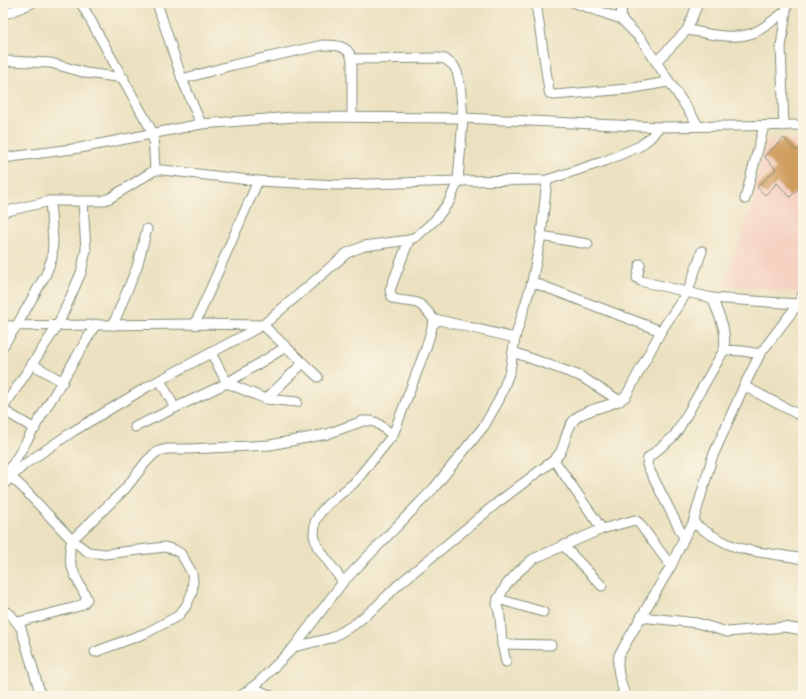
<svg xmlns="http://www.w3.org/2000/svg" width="806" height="699" viewBox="0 0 806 699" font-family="'Gochi Hand',sans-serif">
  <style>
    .built { fill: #f5d2c2 }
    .building { fill: #cf9d5e }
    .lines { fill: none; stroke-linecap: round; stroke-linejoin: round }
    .minor-casing { stroke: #858f7a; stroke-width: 11 }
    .minor { stroke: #fff; stroke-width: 9 }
  </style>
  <rect width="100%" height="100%" fill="#fcf5e5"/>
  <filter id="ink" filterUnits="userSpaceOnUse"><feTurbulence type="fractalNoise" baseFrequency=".025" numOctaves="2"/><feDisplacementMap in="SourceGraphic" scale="8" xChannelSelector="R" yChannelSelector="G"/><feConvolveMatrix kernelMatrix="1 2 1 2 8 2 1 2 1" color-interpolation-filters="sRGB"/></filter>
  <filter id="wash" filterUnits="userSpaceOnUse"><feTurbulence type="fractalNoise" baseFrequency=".012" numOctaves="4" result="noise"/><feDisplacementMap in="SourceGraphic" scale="16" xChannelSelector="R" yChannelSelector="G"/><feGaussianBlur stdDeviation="0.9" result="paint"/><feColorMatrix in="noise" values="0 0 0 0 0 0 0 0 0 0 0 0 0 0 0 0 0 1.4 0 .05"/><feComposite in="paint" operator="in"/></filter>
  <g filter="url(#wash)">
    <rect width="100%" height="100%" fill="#ebe1c0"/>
    <!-- built -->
    <path class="built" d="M765 140H803V294L724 284 750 213Z"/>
    <g id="blocks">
      <!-- building -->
      <path class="building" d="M784 138 796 151 803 144V184L790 197 777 183 765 195 757 187 776 169 764 156Z"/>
    </g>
  </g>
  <g filter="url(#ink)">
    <use href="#blocks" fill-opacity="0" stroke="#858f7a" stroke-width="1"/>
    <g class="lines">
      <defs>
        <g id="minor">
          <path d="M81 3 153 133 155 170"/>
          <path d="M157 3 182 79"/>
          <path d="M536 3 549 91 550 94 554 95 628 89 668 82"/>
          <path d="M575 3 621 19 641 39 698 125"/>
          <path d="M3 15 32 3"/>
          <path d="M621 19 622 3"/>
          <path d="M687 30C707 33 730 40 750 34 763 30 774 19 785 12"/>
          <path d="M657 61 687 30 698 3"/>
          <path d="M3 63 10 61 51 63 86 73 124 78"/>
          <path d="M201 124 182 79 233 65 323 45C336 45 348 45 352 59V117"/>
          <path d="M784 126 781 47 787 3"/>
          <path d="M3 158 80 148 201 124 294 117 463 118 659 127 803 125"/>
          <path d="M745 199 764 126"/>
          <path d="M3 212 50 201H102L110 198 155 170H163L258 181 338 185 458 181 547 180 605 161 640 146 651 137 659 127"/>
          <path d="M541 236 588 244"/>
          <path d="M409 240 390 290 392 298C400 302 409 300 417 303 425 306 430 315 435 321"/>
          <path d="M640 264 637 278 641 281 712 298 798 304"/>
          <path d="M532 282 661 331"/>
          <path d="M195 324 258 181"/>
          <path d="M113 325 137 267 147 229"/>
          <path d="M3 326 195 324 263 325 347 253 364 246 409 240 417 236 435 220 449 202 458 181 463 118 460 84 457 72 454 66 445 59 438 58 352 59"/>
          <path d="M3 346 17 325 46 274 52 258 53 241 50 201"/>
          <path d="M724 350 743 351 760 354"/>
          <path d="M513 352 580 376 620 401"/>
          <path d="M211 353 227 383 266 399 297 402"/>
          <path d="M32 364 63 382"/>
          <path d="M160 380 175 408"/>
          <path d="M744 386 803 417"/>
          <path d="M266 399 303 363"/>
          <path d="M3 408 58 325 81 273 86 250 83 202"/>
          <path d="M3 410 35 429"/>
          <path d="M135 427 227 383 286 347"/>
          <path d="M554 460 602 529"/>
          <path d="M3 471 11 477 22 487 72 540 88 552 105 554 165 547 175 550 181 554 192 573 193 582 192 593 186 606 178 616 146 633 95 652"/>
          <path d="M7 474 96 324"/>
          <path d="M3 485 25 464 72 432 147 387 263 325 318 377"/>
          <path d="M693 523C707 532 720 542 736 547 758 554 781 554 803 559"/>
          <path d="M684 538 647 465 648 458 673 437 678 430 724 350C727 329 720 318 712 298"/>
          <path d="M563 545 602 586"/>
          <path d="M343 582 317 546 314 535 315 522 320 513 328 504 354 483 393 435 426 348 433 324 439 320 515 338"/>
          <path d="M498 599 543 612"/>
          <path d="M3 610 11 615 21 628 41 696"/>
          <path d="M641 617 697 623 727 632 784 627 803 630"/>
          <path d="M18 622 76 607 83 604 87 599C78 580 64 562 72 540L125 489 146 462 154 454 159 451 167 449H189L270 445 327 434 363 421H371L377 423 393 435"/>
          <path d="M502 644 551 645"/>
          <path d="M294 647 331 638 355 624 377 606 398 585 497 503 554 460C556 458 558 455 560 453 566 442 566 428 575 419 587 407 612 408 626 396L661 331 688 291 702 251"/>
          <path d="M506 662 502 644 500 616 497 605 498 599 506 585 518 572 533 559 602 529 635 520 639 523 671 566"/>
          <path d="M252 687 271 696"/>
          <path d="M241 696 259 682 294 647 343 582 434 488 484 426 499 400 510 371 515 338 532 282 541 236 547 180"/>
          <path d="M620 696 624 692C620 680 616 668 619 655L671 566 684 538 693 523 712 458 744 386 760 354 798 304 803 294"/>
        </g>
      </defs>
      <!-- minor casing -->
      <use href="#minor" class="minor-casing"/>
      <!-- minor -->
      <use href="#minor" class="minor"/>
    </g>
  </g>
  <!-- margin -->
  <rect width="806" height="699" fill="none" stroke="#fcf5e5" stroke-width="16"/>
</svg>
